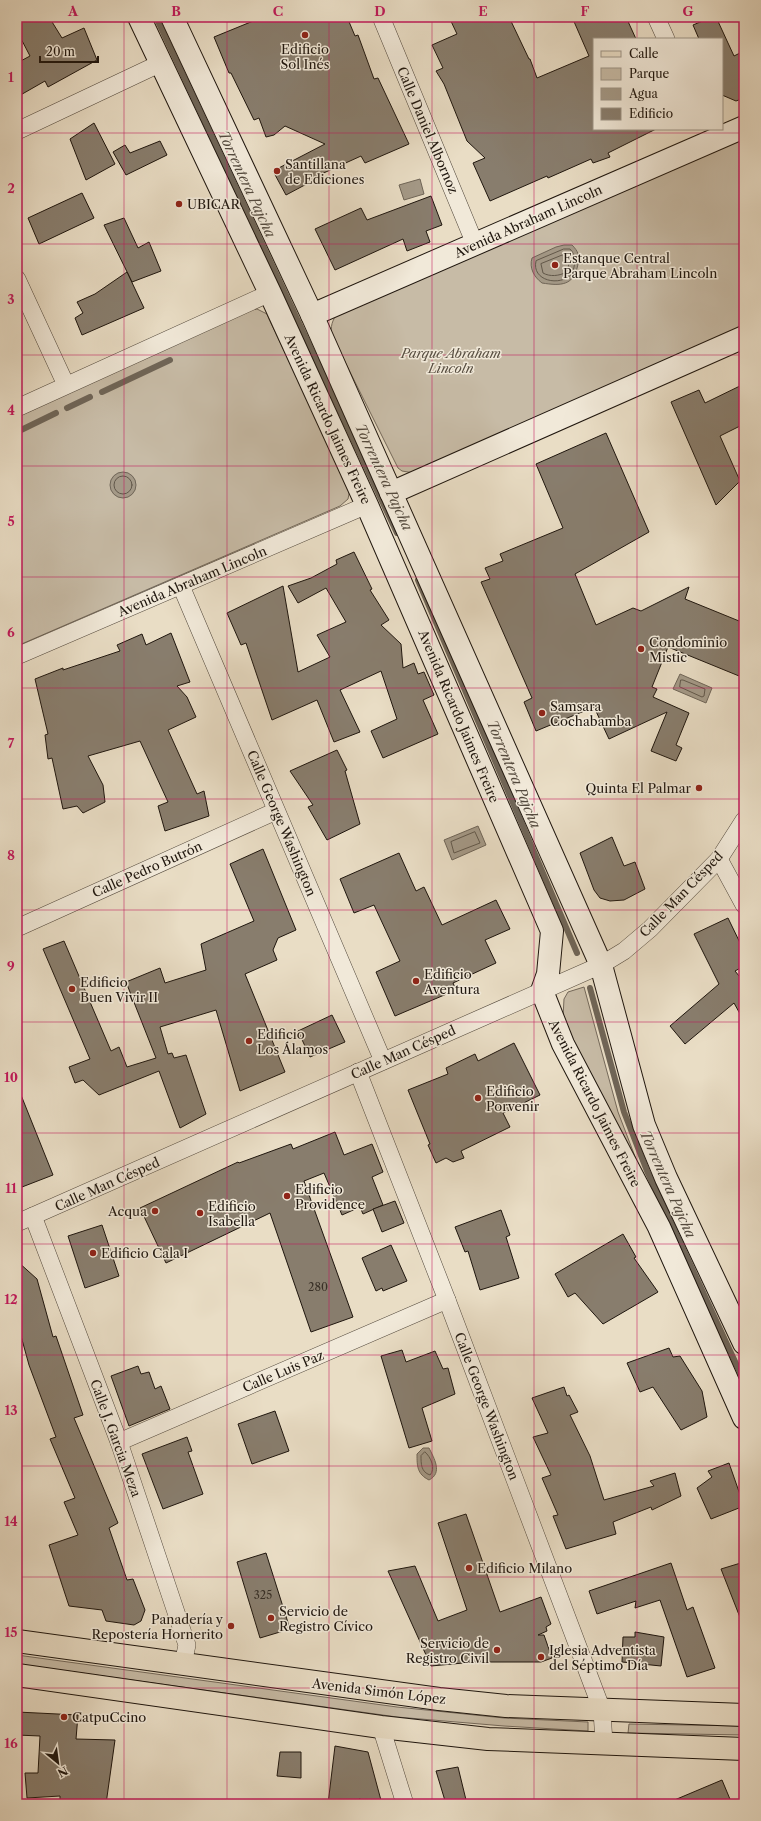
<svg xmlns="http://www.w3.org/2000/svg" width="761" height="1821" viewBox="0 0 761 1821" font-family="'Libre Caslon Text',serif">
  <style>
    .green { fill: #c7bba6; stroke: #73685a }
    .water { fill: #a49987; stroke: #6f6557 }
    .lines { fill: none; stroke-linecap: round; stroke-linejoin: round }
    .shore { stroke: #62584a; stroke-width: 1 }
    .stream { stroke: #6f6557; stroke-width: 6 }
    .building { fill: #887d6d; stroke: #1f160e }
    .street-casing { stroke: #52483c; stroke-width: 18 }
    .secondary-casing { stroke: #1f160e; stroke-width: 24 }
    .primary-casing { stroke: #1f160e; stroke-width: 24 }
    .street { stroke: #f1e9d9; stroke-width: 17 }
    .secondary { stroke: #f1e9d9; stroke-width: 22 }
    .primary { stroke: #e9ddc5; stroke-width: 22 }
    .grid { fill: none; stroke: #c2185b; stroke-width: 1; stroke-opacity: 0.55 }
    .poi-dot { fill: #8f2418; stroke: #f1e9d9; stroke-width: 1.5 }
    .labels { text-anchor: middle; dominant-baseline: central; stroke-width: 3; stroke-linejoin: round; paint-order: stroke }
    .number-label { font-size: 11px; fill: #393026 }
    .poi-label { font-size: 13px; fill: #1f160e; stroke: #f1e9d9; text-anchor: start }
    .street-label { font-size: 13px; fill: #1f160e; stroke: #f1e9d9 }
    .park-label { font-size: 13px; font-style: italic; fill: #5a5043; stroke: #f1e9d9 }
    .water-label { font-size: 14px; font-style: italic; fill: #544a3e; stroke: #f1e9d9 }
    .neatline { fill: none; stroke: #c2185b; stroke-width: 1.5 }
    .grid-label { font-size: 13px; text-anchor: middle; font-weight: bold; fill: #c2185b }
  </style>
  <rect width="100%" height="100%" fill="#e9ddc5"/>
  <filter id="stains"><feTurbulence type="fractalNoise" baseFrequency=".005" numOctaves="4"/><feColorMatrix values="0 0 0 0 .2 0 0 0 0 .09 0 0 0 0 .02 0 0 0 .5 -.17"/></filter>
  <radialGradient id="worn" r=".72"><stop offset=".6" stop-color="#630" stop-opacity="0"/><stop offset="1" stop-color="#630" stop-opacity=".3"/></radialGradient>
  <!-- green -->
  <g class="green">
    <path d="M744 137V327L414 473 402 471 398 468 332 336C330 327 332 320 338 313Z"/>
    <path d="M257 309 267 314 269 319 350 489 348 499 340 506 17 646V417L247 310Z"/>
    <path d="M584 987 618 1112 639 1167 574 1043 563 1017 564 999 568 992Z"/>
    <path d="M17 1655 397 1707 504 1718 588 1722V1731L504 1726 397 1717 17 1664Z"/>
    <path d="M629 1724 744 1726V1735L628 1733Z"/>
  </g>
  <!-- water -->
  <g class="water">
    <path d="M420 179 424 194 404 200 399 185Z"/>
    <path d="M564 245H572C578 251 580 256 578 264 574 286 561 286 542 283 534 277 529 268 532 258L556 247Z"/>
    <circle cx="123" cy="485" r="13"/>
    <path d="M680 674 712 688 706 703 673 689Z"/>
    <path d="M478 826 486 845 452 860 444 840Z"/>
    <path d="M423 1448H429C434 1458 443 1473 429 1480 417 1474 417 1466 417 1454Z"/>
  </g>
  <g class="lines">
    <!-- shore -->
    <g class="shore">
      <path d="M564 249H570C577 256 575 265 572 274 560 287 531 281 536 261Z"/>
      <path d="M565 254H569L570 259 567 272C559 276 550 277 543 273L541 264Z"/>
      <circle cx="123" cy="485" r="9"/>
      <path d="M681 680H683L705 689 704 696 702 697 680 687Z"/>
      <path d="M475 832 480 843 454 853 451 842Z"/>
      <path d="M425 1452C431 1457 436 1469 430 1475 421 1472 421 1464 421 1456Z"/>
    </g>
    <!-- stream -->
    <g class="stream">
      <path d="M156 17 397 533"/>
      <path d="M102 392 170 360"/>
      <path d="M67 408 90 397"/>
      <path d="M17 432 56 413"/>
      <path d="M418 580 577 953"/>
      <path d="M590 988 624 1112 647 1171 744 1381"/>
    </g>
  </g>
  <!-- building -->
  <g class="building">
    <path d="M17 17H49L62 38 84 28 97 60 48 87 45 81 17 97V63L30 56 17 31Z"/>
    <path d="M263 17H347L355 36 358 35 374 79 378 78 409 144 365 163 361 156 317 176 318 178 286 195 273 171 325 144 285 126 274 135 266 137 259 118 254 120 231 73H229L214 37Z"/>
    <path d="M449 17H509L529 59H530L537 78 589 56 572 17H626L636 39H594V129H656L608 153 610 157 593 163 591 159 548 178 547 176 490 201 473 163 485 158 467 141 444 84 436 71 443 68 432 45 457 34Z"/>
    <path d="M712 17H716L734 56 744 51V98L736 101 722 95V39H699L693 25Z"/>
    <path d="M94 123 115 164 86 180 70 139Z"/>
    <path d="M160 141 167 155 126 175 113 152 125 145 130 153Z"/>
    <path d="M82 193 94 218 39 244 28 218Z"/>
    <path d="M431 196 442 225 426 231 430 242 407 251 403 239 335 270 315 229 361 208 367 220Z"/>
    <path d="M124 218 138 248 149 242 161 271 132 282 104 225Z"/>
    <path d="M127 272 144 308 82 335 75 318 83 313 77 302 95 294Z"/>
    <path d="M744 384V424L720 436 740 481 716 505 671 402 699 390 705 403Z"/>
    <path d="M606 433 649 532 575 574 596 625 633 608 641 611 689 587 685 599 744 623V678L668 647 652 687 657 689 653 697 689 713 676 745 682 748 676 761 651 751 667 712 609 739 594 707 536 731 524 702 532 698 481 582 490 579 485 568 503 561 500 554 563 528 536 464Z"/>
    <path d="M354 552 372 589 370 590 389 620 381 625 401 644 403 668 414 663 418 674 424 672 434 695 423 700 438 734 383 758 371 731 397 719 381 671 340 690 360 732 334 742 317 700 272 720 246 643 241 645 227 613 283 586 298 672 330 657 317 635 346 622 326 588 298 603 288 586 311 578 337 564 336 560Z"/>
    <path d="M171 633 190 682 177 686 187 697 196 717 168 730 197 794 204 791 209 816 165 831 158 806 168 802 140 741 88 756 103 785 105 802 83 813 77 806 63 809 52 758 48 759 45 735 48 734 35 679 63 668V670L120 651 117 645 142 634 146 645Z"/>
    <path d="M337 750 347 770 345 771 360 824 327 840 308 807 313 805 290 771Z"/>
    <path d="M612 837 624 866 635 862 645 889 624 900 610 901 600 898 594 890 580 853Z"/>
    <path d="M263 849 296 930 278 938 273 950 277 960 245 974 285 1072 240 1091 216 1010 160 1027 168 1054 172 1053 174 1058 186 1055 206 1114 180 1128 159 1071 99 1095 83 1080 75 1083 69 1067 90 1059 43 949 64 941 111 1051 119 1047 127 1067 156 1058 126 982 160 968 165 983 206 970 201 944 254 921 230 864Z"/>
    <path d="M399 853 416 891 424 887 442 925 496 900 510 929 485 940 496 963 453 983 456 990 395 1016 376 972 400 961 374 905 354 913 340 879Z"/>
    <path d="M728 918 744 951V966L735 971 744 982V1021L734 1003 685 1044 670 1026 719 984 694 934Z"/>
    <path d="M332 1015 345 1042 310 1057 298 1031Z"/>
    <path d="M514 1043 540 1095 503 1113 510 1127 461 1151 464 1158 453 1162 446 1158 436 1163 428 1145 430 1144 408 1090 448 1074 446 1068 475 1054 478 1061Z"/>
    <path d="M17 1085 53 1175 22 1187 17 1176Z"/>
    <path d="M335 1132 344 1155 372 1144 383 1172 372 1177 383 1205 363 1214 360 1207 342 1215 324 1173 304 1181 353 1317 311 1332 270 1213 166 1263 140 1208 238 1162 239 1163 291 1144 293 1149Z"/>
    <path d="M395 1201 404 1223 382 1232 373 1209Z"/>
    <path d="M501 1210 510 1235 506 1237 519 1278 480 1290 468 1251 465 1252 455 1227Z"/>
    <path d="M102 1225 119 1276 85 1288 68 1236Z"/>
    <path d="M623 1234 636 1257 634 1258 658 1292 603 1324 575 1293 568 1297 555 1274Z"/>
    <path d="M391 1245 407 1281 383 1291 382 1288 376 1291 362 1258Z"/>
    <path d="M17 1261 37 1279 53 1337 56 1336 83 1415 74 1418 118 1523 109 1528 127 1580 133 1579 145 1610 141 1621 134 1625 106 1621 102 1610 69 1606 49 1545 78 1535 64 1502 75 1498 50 1439 56 1437 29 1365 21 1336 17 1337Z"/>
    <path d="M669 1348 673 1357 680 1356 702 1391 707 1417 681 1430 653 1387 640 1392 627 1363Z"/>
    <path d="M402 1350 406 1362 435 1351 443 1369 448 1368 455 1394 422 1408 432 1441 409 1448 381 1356Z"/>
    <path d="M138 1366 141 1374 149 1372 155 1389 161 1386 170 1409 129 1426 111 1376Z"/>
    <path d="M564 1387 567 1396 569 1395 578 1412 570 1415 590 1456 604 1500 654 1486 650 1481 675 1473 681 1496 652 1510 651 1507 613 1522 616 1534 566 1549 553 1516 558 1515 542 1478 551 1475 533 1437 548 1433 532 1398Z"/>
    <path d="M275 1411 289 1451 252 1464 238 1424Z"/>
    <path d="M187 1437 192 1451 188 1452 203 1494 163 1509 142 1454Z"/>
    <path d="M729 1463 744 1506 711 1519 697 1488 712 1477 708 1471Z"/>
    <path d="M466 1514 500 1612 541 1597 551 1624 546 1627 547 1631 538 1635H544L552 1658 541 1662H474L431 1666 388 1571 415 1566 438 1621 467 1610 438 1523Z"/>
    <path d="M266 1553 290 1629 260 1638 237 1562Z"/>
    <path d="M744 1562V1625H743L721 1569Z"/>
    <path d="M671 1563 687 1610 693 1607 715 1668 687 1677 660 1600 635 1608 636 1601 597 1614 589 1591Z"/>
    <path d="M635 1632 664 1637 661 1666 622 1662 623 1637H635Z"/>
    <path d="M17 1712 78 1715 76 1739 115 1740 106 1804H60V1796L27 1798 25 1773H38L40 1736 17 1735Z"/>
    <path d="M335 1746 368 1752 382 1804 359 1799V1804H328Z"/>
    <path d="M280 1752H301V1778L277 1776Z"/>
    <path d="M458 1767 467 1804H446L436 1771Z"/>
    <path d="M722 1780 732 1804H665Z"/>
  </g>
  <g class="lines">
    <defs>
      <g id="street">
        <path d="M381 17 475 244"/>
        <path d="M656 17 666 39"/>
        <path d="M17 131 161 63"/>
        <path d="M17 279 66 385"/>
        <path d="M17 408 270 293"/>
        <path d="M181 586 383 1061"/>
        <path d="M17 656 367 505"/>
        <path d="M719 859 744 905"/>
        <path d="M17 928 276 811"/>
        <path d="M358 1072 447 1300 602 1710 604 1744"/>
        <path d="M33 1216 119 1442 187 1645 183 1664"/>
        <path d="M17 1223 601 965 624 951 650 929 719 859 744 820"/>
        <path d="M119 1442 447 1300"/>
        <path d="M381 1727 405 1804"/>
      </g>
      <g id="secondary">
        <path d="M139 17 270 293 367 505 552 931 548 974 542 991 563 1044 659 1227 744 1418"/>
        <path d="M172 17 312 315 601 965 644 1125 666 1178 744 1343"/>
        <path d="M312 315 744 127"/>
        <path d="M391 493 744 337"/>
      </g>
      <g id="primary">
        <path d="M17 1641 439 1699 506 1706 744 1715"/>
        <path d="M17 1675 381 1727 488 1739 744 1749"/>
      </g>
    </defs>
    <!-- street casing -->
    <use href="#street" class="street-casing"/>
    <!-- secondary casing -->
    <use href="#secondary" class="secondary-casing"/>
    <!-- primary casing -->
    <use href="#primary" class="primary-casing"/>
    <!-- street -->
    <use href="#street" class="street"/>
    <!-- secondary -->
    <use href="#secondary" class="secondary"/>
    <!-- primary -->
    <use href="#primary" class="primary"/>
  </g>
  <!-- grid -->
  <path class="grid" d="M124 17V1804M227 17V1804M329 17V1804M432 17V1804M534 17V1804M637 17V39M637 129V1804M17 133H744M17 244H744M17 355H744M17 466H744M17 577H744M17 688H744M17 799H744M17 910H744M17 1022H744M17 1133H744M17 1244H744M17 1355H744M17 1466H744M17 1577H744M17 1688H744"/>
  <!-- markers -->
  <g class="poi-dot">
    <circle cx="305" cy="35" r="4"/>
    <circle cx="277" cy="171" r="4"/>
    <circle cx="179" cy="204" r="4"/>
    <circle cx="555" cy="265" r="4"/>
    <circle cx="641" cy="649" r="4"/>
    <circle cx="542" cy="713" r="4"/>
    <circle cx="699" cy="788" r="4"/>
    <circle cx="416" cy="981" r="4"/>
    <circle cx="72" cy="989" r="4"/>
    <circle cx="249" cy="1041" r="4"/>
    <circle cx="478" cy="1098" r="4"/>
    <circle cx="287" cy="1196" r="4"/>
    <circle cx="155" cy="1211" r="4"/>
    <circle cx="200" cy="1213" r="4"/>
    <circle cx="93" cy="1253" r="4"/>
    <circle cx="469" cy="1568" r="4"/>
    <circle cx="271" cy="1618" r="4"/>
    <circle cx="231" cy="1626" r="4"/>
    <circle cx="497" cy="1650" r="4"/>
    <circle cx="541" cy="1657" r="4"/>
    <circle cx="64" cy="1717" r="4"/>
  </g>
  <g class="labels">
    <!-- number labels -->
    <g class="number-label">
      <text x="318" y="1287">280</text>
      <text x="263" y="1595">325</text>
    </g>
    <!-- poi labels -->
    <g class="poi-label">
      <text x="305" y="49" text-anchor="middle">Edificio<tspan x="305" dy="15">Sol Inés</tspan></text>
      <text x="285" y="164">Santillana<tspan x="285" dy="15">de Ediciones</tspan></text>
      <text x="187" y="204">UBICAR</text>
      <text x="563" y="258">Estanque Central<tspan x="563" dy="15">Parque Abraham Lincoln</tspan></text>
      <text x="649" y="642">Condominio<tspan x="649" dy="15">Mistic</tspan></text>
      <text x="550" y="706">Samsara<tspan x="550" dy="15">Cochabamba</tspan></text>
      <text x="691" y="788" text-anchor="end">Quinta El Palmar</text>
      <text x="424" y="974">Edificio<tspan x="424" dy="15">Aventura</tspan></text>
      <text x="80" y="982">Edificio<tspan x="80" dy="15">Buen Vivir II</tspan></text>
      <text x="257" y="1034">Edificio<tspan x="257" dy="15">Los Álamos</tspan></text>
      <text x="486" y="1091">Edificio<tspan x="486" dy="15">Porvenir</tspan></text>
      <text x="295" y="1189">Edificio<tspan x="295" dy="15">Providence</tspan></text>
      <text x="208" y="1206">Edificio<tspan x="208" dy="15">Isabella</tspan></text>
      <text x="147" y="1211" text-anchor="end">Acqua</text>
      <text x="101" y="1253">Edificio Cala I</text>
      <text x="477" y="1568">Edificio Milano</text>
      <text x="279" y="1611">Servicio de<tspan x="279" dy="15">Registro Cívico</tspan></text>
      <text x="223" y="1619" text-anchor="end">Panadería y<tspan x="223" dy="15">Repostería Hornerito</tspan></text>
      <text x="489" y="1643" text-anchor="end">Servicio de<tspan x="489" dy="15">Registro Civil</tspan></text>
      <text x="549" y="1650">Iglesia Adventista<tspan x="549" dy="15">del Séptimo Día</tspan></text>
      <text x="72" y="1717">CatpuCcino</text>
    </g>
    <!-- street labels -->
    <g class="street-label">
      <text transform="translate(428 130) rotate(67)">Calle Daniel Albornoz</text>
      <text transform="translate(528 221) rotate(-24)">Avenida Abraham Lincoln</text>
      <text transform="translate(328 419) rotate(65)">Avenida Ricardo Jaimes Freire</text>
      <text transform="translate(192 581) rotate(-23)">Avenida Abraham Lincoln</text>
      <text transform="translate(459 716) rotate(67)">Avenida Ricardo Jaimes Freire</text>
      <text transform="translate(282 823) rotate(67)">Calle George Washington</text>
      <text transform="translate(147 869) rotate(-24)">Calle Pedro Butrón</text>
      <text transform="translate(681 894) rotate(-46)">Calle Man Césped</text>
      <text transform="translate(403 1052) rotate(-24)">Calle Man Césped</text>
      <text transform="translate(595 1103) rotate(63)">Avenida Ricardo Jaimes Freire</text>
      <text transform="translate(107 1184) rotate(-24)">Calle Man Césped</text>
      <text transform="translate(283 1371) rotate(-23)">Calle Luis Paz</text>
      <text transform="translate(487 1406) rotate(69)">Calle George Washington</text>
      <text transform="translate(116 1438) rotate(70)">Calle J. Garcia Meza</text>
      <text transform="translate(379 1691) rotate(7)">Avenida Simón López</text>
    </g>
    <!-- park labels -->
    <g class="park-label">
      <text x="451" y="353">Parque Abraham<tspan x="451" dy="15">Lincoln</tspan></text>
    </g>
    <!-- water labels -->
    <g class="water-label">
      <text transform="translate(247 184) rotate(65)">Torrentera Pajcha</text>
      <text transform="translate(384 477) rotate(65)">Torrentera Pajcha</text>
      <text transform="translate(514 774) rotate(67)">Torrentera Pajcha</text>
      <text transform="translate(668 1184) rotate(66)">Torrentera Pajcha</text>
    </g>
  </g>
  <!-- margin -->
  <rect width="761" height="1821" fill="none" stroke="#e9ddc5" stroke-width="44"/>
  <!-- legend -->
  <rect x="593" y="38" width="130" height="92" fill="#f1e9d9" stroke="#9d9588"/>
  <rect x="601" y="51" width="20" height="6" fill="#e9ddc5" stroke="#9d9588"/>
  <text x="629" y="58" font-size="12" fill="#1f160e">Calle</text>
  <rect x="601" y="68" width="20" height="12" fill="#c7bba6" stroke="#9d9588"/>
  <text x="629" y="78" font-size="12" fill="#1f160e">Parque</text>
  <rect x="601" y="88" width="20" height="12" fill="#a49987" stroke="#9d9588"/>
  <text x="629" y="98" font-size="12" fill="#1f160e">Agua</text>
  <rect x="601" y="108" width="20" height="12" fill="#887d6d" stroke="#9d9588"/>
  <text x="629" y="118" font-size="12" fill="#1f160e">Edificio</text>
  <!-- north arrow -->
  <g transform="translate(58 1763) rotate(151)" stroke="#f1e9d9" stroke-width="3" paint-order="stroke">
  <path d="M0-3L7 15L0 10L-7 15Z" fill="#1f160e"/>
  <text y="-6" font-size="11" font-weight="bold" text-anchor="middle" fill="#1f160e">N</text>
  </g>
  <!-- scale -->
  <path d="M40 56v6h58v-6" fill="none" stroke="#1f160e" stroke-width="2"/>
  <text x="46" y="56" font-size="12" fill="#1f160e" stroke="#f1e9d9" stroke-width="3" paint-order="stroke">20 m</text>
  <rect x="22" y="22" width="717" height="1777" class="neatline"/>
  <g class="grid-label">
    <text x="73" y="16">A</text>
    <text x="176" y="16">B</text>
    <text x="278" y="16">C</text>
    <text x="380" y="16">D</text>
    <text x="483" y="16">E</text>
    <text x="585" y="16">F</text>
    <text x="688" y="16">G</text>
    <text x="11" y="82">1</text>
    <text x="11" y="193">2</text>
    <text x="11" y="304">3</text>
    <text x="11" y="415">4</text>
    <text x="11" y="526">5</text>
    <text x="11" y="637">6</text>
    <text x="11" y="748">7</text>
    <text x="11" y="860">8</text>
    <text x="11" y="971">9</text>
    <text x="11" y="1082">10</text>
    <text x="11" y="1193">11</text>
    <text x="11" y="1304">12</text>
    <text x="11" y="1415">13</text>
    <text x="11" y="1526">14</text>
    <text x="11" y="1637">15</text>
    <text x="11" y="1748">16</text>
  </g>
  <rect width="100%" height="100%" filter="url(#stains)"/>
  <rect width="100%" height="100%" fill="url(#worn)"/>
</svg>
